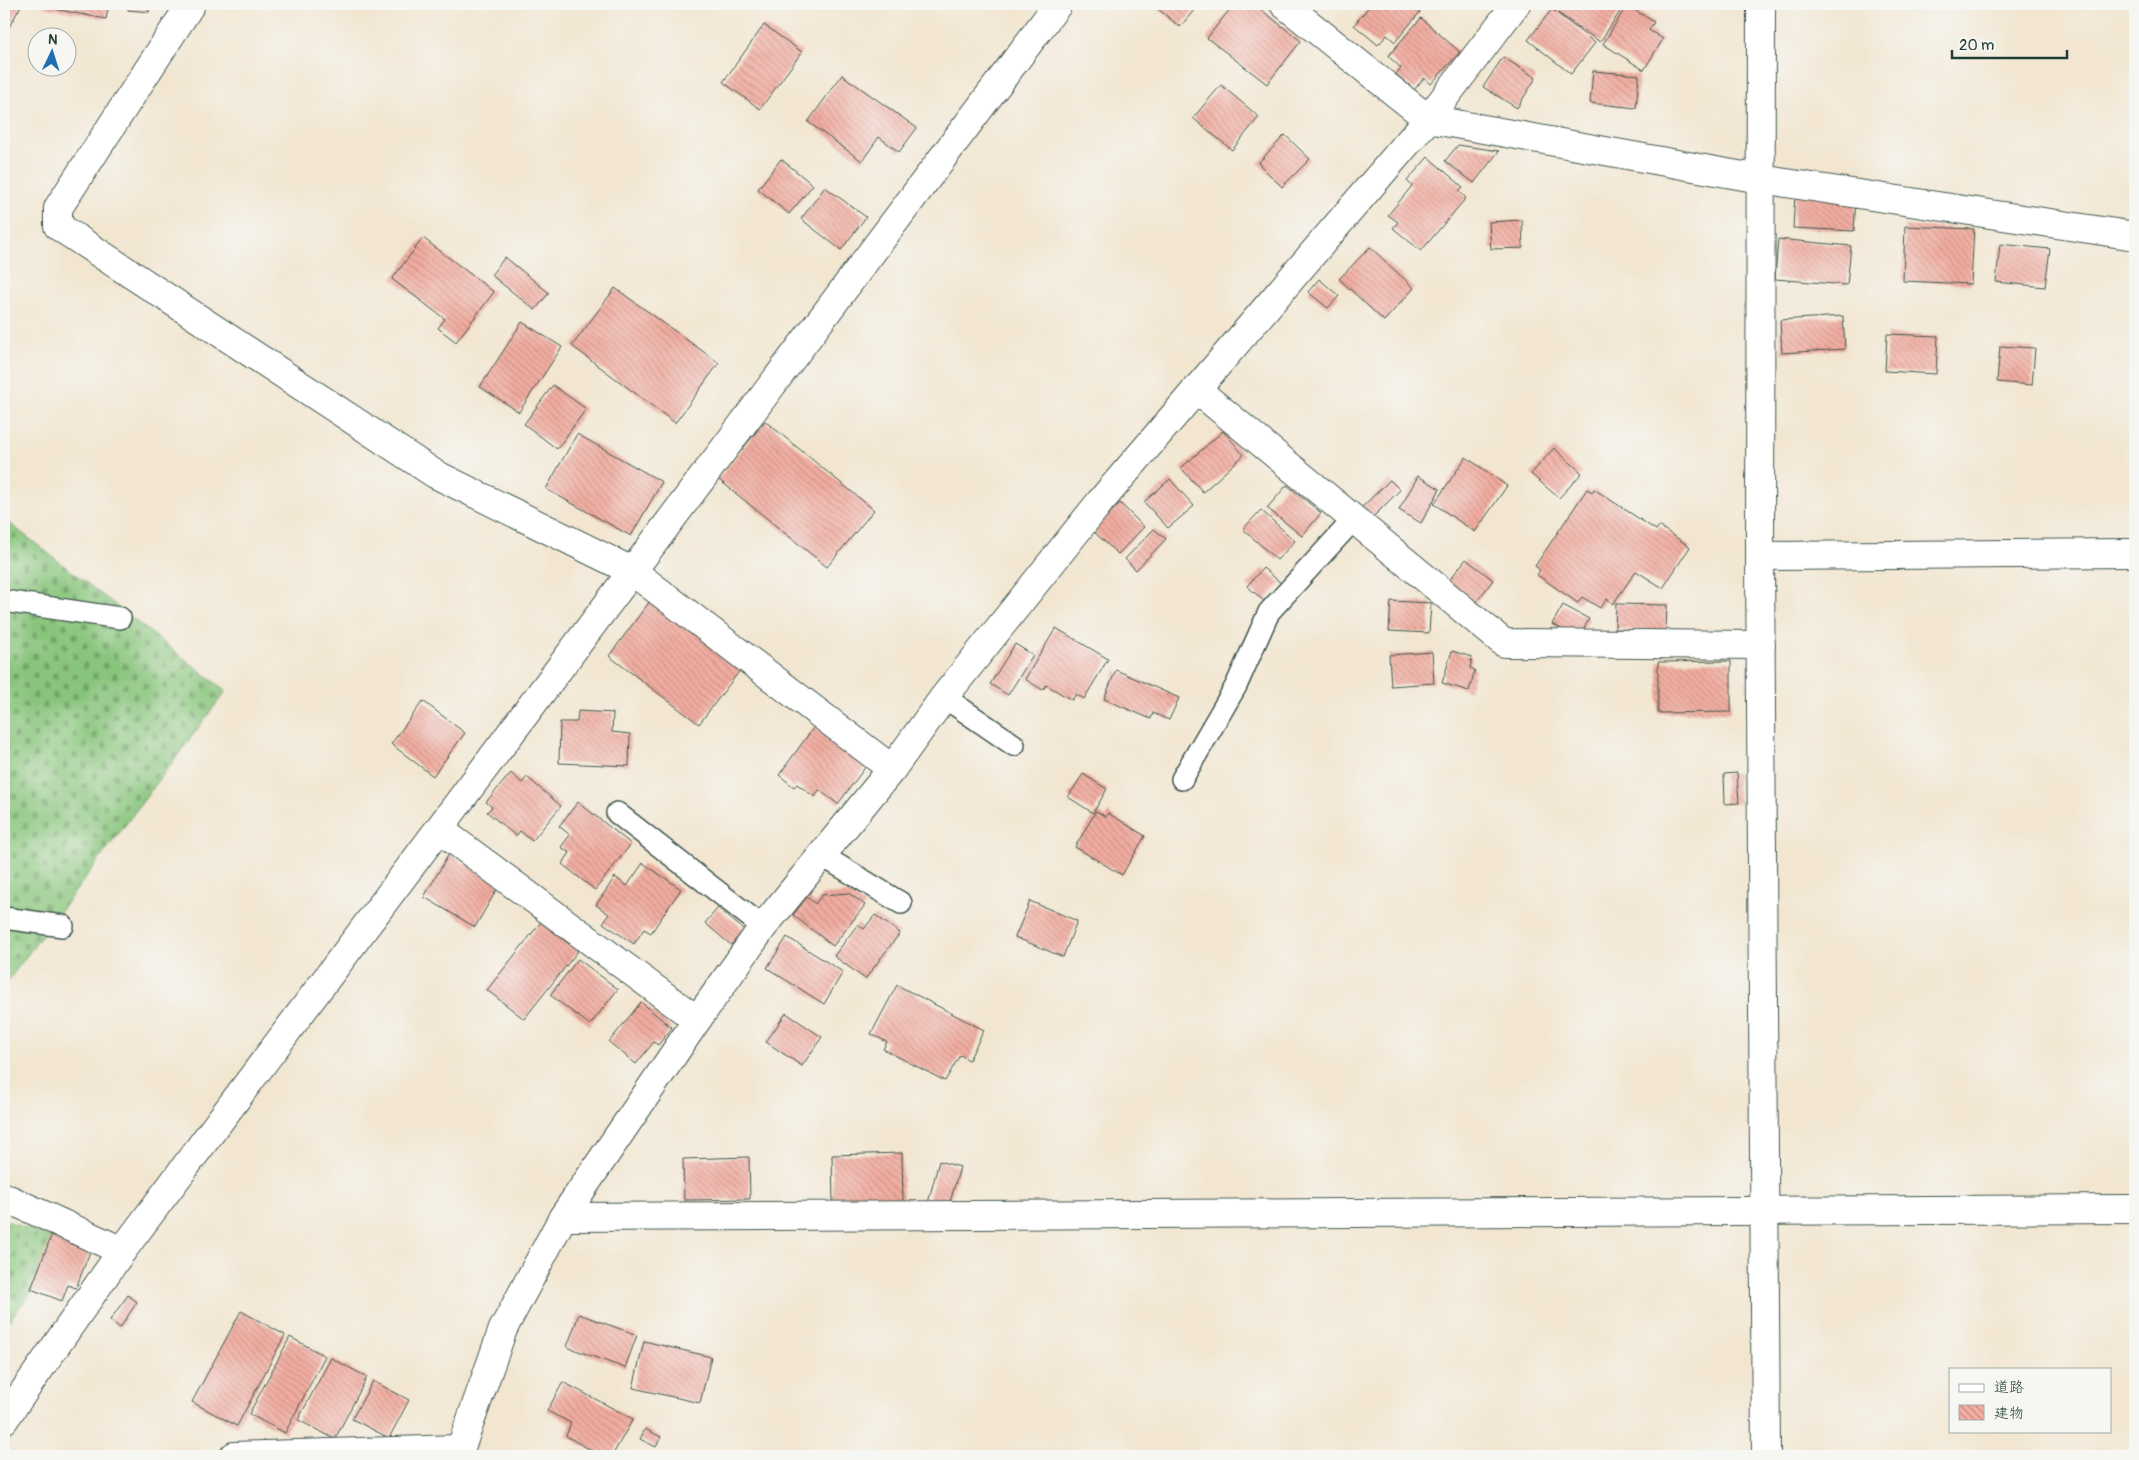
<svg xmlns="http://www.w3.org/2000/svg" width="2139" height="1460" viewBox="0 0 2139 1460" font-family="Pangolin,'Klee One',sans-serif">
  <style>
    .cemetery { fill: url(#cemetery-stones); stroke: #548158 }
    .building { fill: url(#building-back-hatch) }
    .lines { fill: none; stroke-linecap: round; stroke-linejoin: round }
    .lane-casing { stroke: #3f564c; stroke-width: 24 }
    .street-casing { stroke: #3f564c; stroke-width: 30 }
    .lane { stroke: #fff; stroke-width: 21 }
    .street { stroke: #fff; stroke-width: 28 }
  </style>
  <defs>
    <pattern id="cemetery-stones" width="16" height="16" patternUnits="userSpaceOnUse" patternTransform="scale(1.25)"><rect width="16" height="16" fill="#88c57b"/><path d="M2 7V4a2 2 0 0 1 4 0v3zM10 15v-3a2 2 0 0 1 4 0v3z" fill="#6fa166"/></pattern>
    <pattern id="building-back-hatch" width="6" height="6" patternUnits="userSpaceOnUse" patternTransform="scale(1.25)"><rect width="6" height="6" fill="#f3ada1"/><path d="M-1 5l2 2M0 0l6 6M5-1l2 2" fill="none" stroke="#c48e84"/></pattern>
  </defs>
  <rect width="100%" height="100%" fill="#f6f6f2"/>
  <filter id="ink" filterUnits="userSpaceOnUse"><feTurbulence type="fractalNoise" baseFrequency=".02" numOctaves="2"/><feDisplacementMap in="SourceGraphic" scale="10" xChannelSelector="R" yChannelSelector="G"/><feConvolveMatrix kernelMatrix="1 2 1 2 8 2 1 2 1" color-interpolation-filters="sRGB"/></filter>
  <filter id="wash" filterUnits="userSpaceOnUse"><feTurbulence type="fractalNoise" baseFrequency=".0096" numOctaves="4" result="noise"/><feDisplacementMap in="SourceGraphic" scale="20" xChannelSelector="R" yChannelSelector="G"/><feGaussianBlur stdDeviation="1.12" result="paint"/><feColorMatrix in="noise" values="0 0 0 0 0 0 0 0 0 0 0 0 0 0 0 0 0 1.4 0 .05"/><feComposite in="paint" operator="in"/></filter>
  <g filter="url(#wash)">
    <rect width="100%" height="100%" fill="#f2e6d1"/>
    <!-- cemetery -->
    <g class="cemetery">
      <path d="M4 519 226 691 4 986Z"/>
      <path d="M4 1220 71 1244 4 1326Z"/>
    </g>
    <g id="blocks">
      <!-- building -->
      <g class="building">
        <path d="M4 4H22L4 36Z"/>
        <path d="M44 4H109L106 19 44 7Z"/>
        <path d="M128 4H150L149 12 128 10Z"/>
        <path d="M1152 4H1199L1180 27Z"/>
        <path d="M1234 4H1254L1301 41 1267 84 1207 38Z"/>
        <path d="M1371 4H1410L1420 12 1395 42 1387 35 1378 45 1354 25Z"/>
        <path d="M1556 4H1625L1600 42 1552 9Z"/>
        <path d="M1627 5 1654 22 1649 30 1663 39 1644 70 1603 44Z"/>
        <path d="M1552 9 1595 43 1571 74 1528 40Z"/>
        <path d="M1421 18 1460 52 1431 84 1424 78 1414 90 1396 74 1401 68 1388 56Z"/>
        <path d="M764 25 802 52 760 109 723 82Z"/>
        <path d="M1503 57 1536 78 1517 108 1483 87Z"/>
        <path d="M1593 71 1639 75 1636 108 1590 103Z"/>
        <path d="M842 75 917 128 899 152 879 137 862 161 808 122Z"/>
        <path d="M1221 85 1259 117 1232 150 1193 118Z"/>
        <path d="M1285 135 1310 159 1282 187 1258 163Z"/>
        <path d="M1458 145 1499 151 1474 183 1445 161Z"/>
        <path d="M1428 157 1463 187 1459 191 1466 198 1421 251 1393 228 1398 222 1388 215 1412 186 1407 181Z"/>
        <path d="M781 159 813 185 789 214 758 189Z"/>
        <path d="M825 187 866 217 841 250 801 219Z"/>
        <path d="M1795 194 1856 198 1854 231 1793 228Z"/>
        <path d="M1522 220 1523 248 1491 249 1489 222Z"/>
        <path d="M1905 226 1974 229 1971 284 1903 281Z"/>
        <path d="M423 238 494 292 456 342 438 328 445 319 392 279Z"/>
        <path d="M1778 239 1851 246 1847 285 1775 279Z"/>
        <path d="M2000 244 2050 249 2045 287 1996 282Z"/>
        <path d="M1370 247 1414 288 1384 321 1339 279Z"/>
        <path d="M505 257 549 293 535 310 491 275Z"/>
        <path d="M1319 279 1339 296 1328 308 1308 292Z"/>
        <path d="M615 288 719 363 675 423 572 346Z"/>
        <path d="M1843 316 1845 349 1782 353 1780 320Z"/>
        <path d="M522 322 562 347 519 412 480 387Z"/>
        <path d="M1887 334 1938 336 1936 374 1885 371Z"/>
        <path d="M2000 346 2035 348 2032 385 1997 382Z"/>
        <path d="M553 385 586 409 557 449 524 424Z"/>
        <path d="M765 421 874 510 827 567 718 479Z"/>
        <path d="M1223 431 1244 455 1203 492 1181 468Z"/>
        <path d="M577 434 662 482 631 536 546 489Z"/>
        <path d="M1554 448 1582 473 1559 498 1531 474Z"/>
        <path d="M1466 457 1507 486 1475 532 1434 504Z"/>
        <path d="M1418 476 1440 489 1421 523 1399 510Z"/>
        <path d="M1170 479 1194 506 1168 528 1144 502Z"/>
        <path d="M1390 480 1400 490 1370 520 1359 510Z"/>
        <path d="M1287 485 1321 513 1302 536 1267 508Z"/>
        <path d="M1587 489 1592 492 1594 489 1656 530 1659 526 1690 547 1663 588 1636 571 1613 604 1607 599 1600 608 1582 597 1578 603 1537 575 1540 570 1535 566Z"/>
        <path d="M1120 503 1144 527 1118 554 1093 531Z"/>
        <path d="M1261 510 1295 541 1277 560 1243 529Z"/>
        <path d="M1154 529 1166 539 1136 570 1125 559Z"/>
        <path d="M1466 559 1493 580 1475 604 1447 583Z"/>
        <path d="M1263 568 1281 583 1264 601 1247 586Z"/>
        <path d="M653 597 744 665 699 724 609 656Z"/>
        <path d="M1391 601 1431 603 1429 633 1389 631Z"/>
        <path d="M1616 604 1667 605 1666 631 1615 629Z"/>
        <path d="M1563 605 1589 619 1579 638 1552 624Z"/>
        <path d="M1056 628 1108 659 1084 699 1076 694 1072 700 1046 685 1043 690 1025 679Z"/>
        <path d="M1015 644 1033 655 1008 695 990 684Z"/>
        <path d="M1452 651 1472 657 1470 668 1475 670 1469 691 1442 683Z"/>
        <path d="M1432 652 1434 683 1391 686 1389 655Z"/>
        <path d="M1731 661V712L1658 713V662Z"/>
        <path d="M1116 670 1179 698 1169 720 1153 713 1151 719 1104 699Z"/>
        <path d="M423 701 465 733 433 776 391 744Z"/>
        <path d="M578 711 613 713 612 732 630 734 629 766 559 763 560 722H577Z"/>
        <path d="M814 727 866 766 838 804 819 790 815 797 797 784 794 787 779 775Z"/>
        <path d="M511 773 522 783 527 777 561 806 532 841 520 831 516 836 487 812 492 807 486 802Z"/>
        <path d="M1737 773 1739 803 1725 804 1724 774Z"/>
        <path d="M1083 774 1107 789 1093 813 1068 797Z"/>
        <path d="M578 802 631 844 595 890 562 864 570 853 561 847 570 835 559 826Z"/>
        <path d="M1096 811 1106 817 1108 813 1145 836 1122 875 1075 847Z"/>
        <path d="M449 854 500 884 475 927 424 897Z"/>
        <path d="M643 863 681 889 651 933 644 929 634 944 603 923 609 914 596 905 615 877 627 886Z"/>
        <path d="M849 893 865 905 833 946 793 915 807 897 815 904 822 895Z"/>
        <path d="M1030 901 1077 921 1063 957 1015 937Z"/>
        <path d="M718 908 744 930 731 945 705 923Z"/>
        <path d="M875 915 900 933 865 979 834 956 858 924 864 929Z"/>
        <path d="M541 922 578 951 524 1019 487 990Z"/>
        <path d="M787 937 843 972 824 1004 767 968Z"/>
        <path d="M578 959 618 989 590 1025 550 995Z"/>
        <path d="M897 985 984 1030 969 1060 960 1055 945 1081 883 1049 887 1042 871 1034Z"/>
        <path d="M641 1002 672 1028 658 1045 654 1042 636 1064 609 1042Z"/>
        <path d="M786 1013 822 1037 802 1066 766 1042Z"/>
        <path d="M902 1153 903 1203 833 1204 832 1155Z"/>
        <path d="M749 1157 750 1199 684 1200 683 1159Z"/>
        <path d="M939 1161 960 1167 948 1209 928 1203Z"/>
        <path d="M52 1234 91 1249 76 1288 68 1285 62 1301 31 1289Z"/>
        <path d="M128 1295 137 1302 120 1328 110 1320Z"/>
        <path d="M241 1311 285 1335 237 1426 192 1402Z"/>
        <path d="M579 1314 637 1335 625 1368 567 1347Z"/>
        <path d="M290 1337 325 1356 285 1433 249 1414Z"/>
        <path d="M644 1341 711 1357 700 1403 633 1388Z"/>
        <path d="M331 1358 367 1377 335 1439 298 1420Z"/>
        <path d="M373 1381 409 1400 389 1438 352 1419Z"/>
        <path d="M563 1382 633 1419 612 1456 599 1451 598 1454 566 1436 571 1423 547 1411Z"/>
        <path d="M645 1429 661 1437 656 1447 640 1439Z"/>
      </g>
    </g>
  </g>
  <g filter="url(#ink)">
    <use href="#blocks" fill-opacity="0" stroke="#3f564c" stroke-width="1"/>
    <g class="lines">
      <defs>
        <g id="lane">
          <path d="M4 601 120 618"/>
          <path d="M944 697 1014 745"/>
          <path d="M1182 779 1236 686 1269 612 1354 519"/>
          <path d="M617 813 763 927"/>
          <path d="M821 855 901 903"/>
          <path d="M4 918 63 926"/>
        </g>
        <g id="street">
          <path d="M191 4 58 208V226L435 474 632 571 892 769"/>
          <path d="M1284 4 1428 119 1760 179 2135 236"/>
          <path d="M1761 4 1760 556 1766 1456"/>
          <path d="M1196 389 1504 643 1761 645"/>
          <path d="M1760 556 2135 553"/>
          <path d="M439 829 697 1020"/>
          <path d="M4 1197 122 1251"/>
          <path d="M563 1217 2135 1209"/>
          <path d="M4 1420 122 1251 1058 4"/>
          <path d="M234 1456 459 1449"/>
          <path d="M458 1456 503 1329 563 1217 697 1020 763 927 892 769 944 697 1100 502 1428 119 1516 4"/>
        </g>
      </defs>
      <!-- lane casing -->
      <use href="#lane" class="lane-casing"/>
      <!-- street casing -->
      <use href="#street" class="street-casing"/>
      <!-- lane -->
      <use href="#lane" class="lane"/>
      <!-- street -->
      <use href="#street" class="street"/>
    </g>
  </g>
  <!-- margin -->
  <rect width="2139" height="1460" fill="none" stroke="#f6f6f2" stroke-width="20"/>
  <!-- legend -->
  <rect x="1949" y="1368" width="162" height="65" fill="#f6f6f2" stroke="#a0aca6"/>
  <rect x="1959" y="1384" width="25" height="8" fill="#ffffff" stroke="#a0aca6"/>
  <text x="1994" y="1392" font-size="15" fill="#1f3d34">道路</text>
  <rect x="1959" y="1405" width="25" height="15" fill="url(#building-back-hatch)" stroke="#a0aca6"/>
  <text x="1994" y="1418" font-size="15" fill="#1f3d34">建物</text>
  <!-- north arrow -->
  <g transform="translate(52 52) rotate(4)"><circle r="24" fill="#f6f6f2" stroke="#a0aca6"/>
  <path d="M0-4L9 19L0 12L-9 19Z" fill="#1f6fb2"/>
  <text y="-8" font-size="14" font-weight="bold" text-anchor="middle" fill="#1f3d34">N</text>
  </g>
  <!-- scale -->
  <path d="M1952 50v8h115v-8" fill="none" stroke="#1f3d34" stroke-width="2.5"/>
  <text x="1959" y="50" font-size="15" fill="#1f3d34" stroke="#f6f6f2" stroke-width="4" paint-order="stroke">20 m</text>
</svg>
